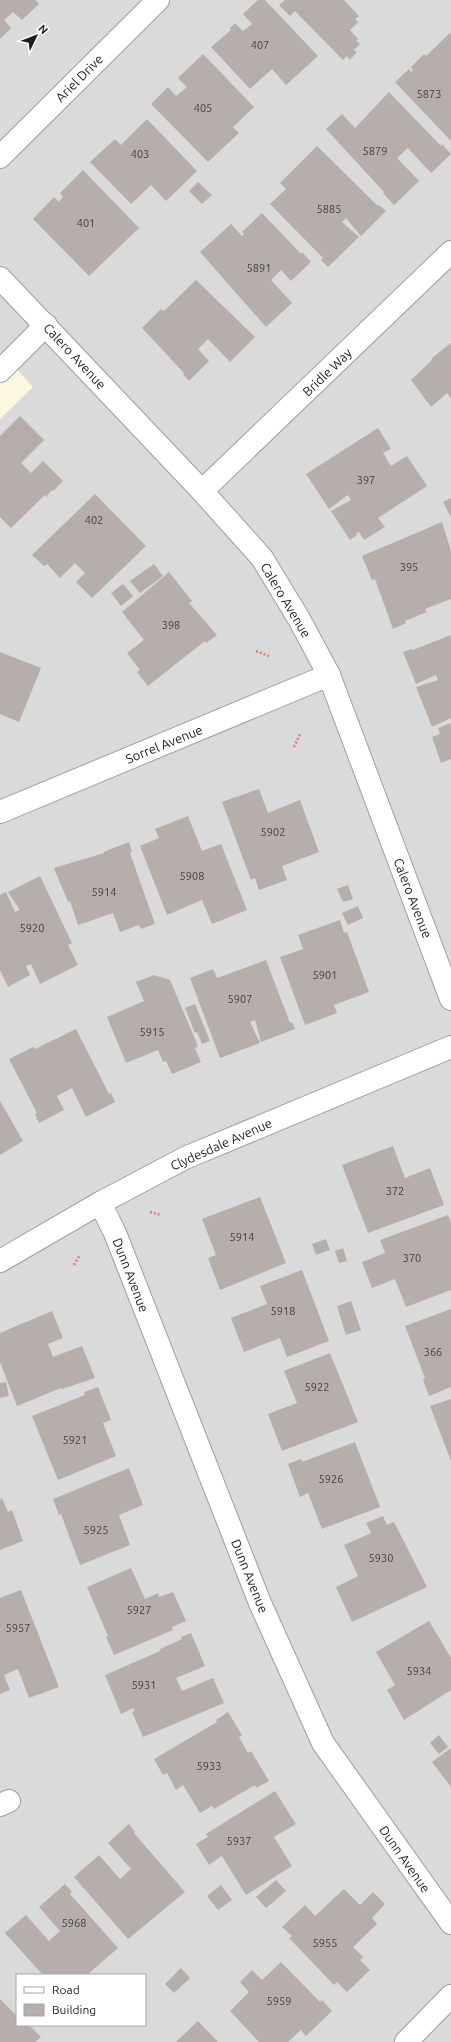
<svg xmlns="http://www.w3.org/2000/svg" width="451" height="2042" viewBox="0 0 451 2042" font-family="Ubuntu,sans-serif">
  <style>
    .residential { fill: #dbdada; fill-rule: evenodd }
    .education { fill: #fbf8df }
    .building { fill: #b6aeaa }
    .lines { fill: none; stroke-linecap: round; stroke-linejoin: round }
    .minor-casing { stroke: #9e9e9e; stroke-width: 24 }
    .path { stroke: #ea7878; stroke-width: 2.5; stroke-dasharray: 2 2; stroke-linecap: butt }
    .minor { stroke: #fff; stroke-width: 22 }
    .labels { text-anchor: middle; dominant-baseline: central; stroke-width: 3; stroke-linejoin: round; paint-order: stroke }
    .number-label { font-size: 11px; fill: #434140 }
    .street-label { font-size: 13px; fill: #1d1d1d; stroke: #fff }
  </style>
  <rect width="100%" height="100%" fill="#ede9e4"/>
  <!-- residential -->
  <path class="residential" d="M0 0H451V2042H0ZM17 1975H145V2025H17Z"/>
  <!-- education -->
  <path class="education" d="M0 352 33 387 0 419Z"/>
  <!-- building -->
  <g class="building">
    <path d="M0 0H36L39 4 22 20 13 12 4 20 11 28 0 39Z"/>
    <path d="M258 0H265L318 56 286 85 272 69 250 89 211 47 231 30 230 28 235 23 243 31 252 24 243 14Z"/>
    <path d="M285 0H344L359 16 355 19 358 22 350 30 358 39 356 41 360 44 354 50 357 52 350 60 347 56 343 60 295 11 290 16 279 5Z"/>
    <path d="M450 33 451 34V141L395 82 409 69 411 72 413 70 411 67 424 54 426 56Z"/>
    <path d="M203 54 254 107 233 127 239 133 208 162 151 104 168 87 176 96 187 87 178 78Z"/>
    <path d="M389 92 441 146 442 144 451 154 431 173 408 148 397 158 419 181 394 205 383 193 384 192 326 129 342 114 355 128Z"/>
    <path d="M147 119 197 171 166 201 151 185 131 204 90 162 115 139 121 145Z"/>
    <path d="M317 146 378 206 379 205 386 211 361 236 346 218 342 222 359 237 328 267 321 260 323 258 270 204 286 189 280 183Z"/>
    <path d="M83 170 139 228 89 276 33 219 54 197 59 202 63 197 60 193Z"/>
    <path d="M198 182 212 195 202 204 189 191Z"/>
    <path d="M262 213 301 254 302 252 311 262 291 281 281 270 271 280 292 303 266 327 200 252 231 224 242 236 244 234 242 232Z"/>
    <path d="M196 280 255 337 230 362 208 339 198 349 209 361 189 381 183 374 184 373 142 328 161 309 164 311Z"/>
    <path d="M451 343V398L447 393 431 407 411 380 432 360V358Z"/>
    <path d="M20 416 44 440 21 463 31 473 43 461 63 481 53 491 52 490 46 497 45 495 11 528 0 517V436Z"/>
    <path d="M378 428 391 449 383 453 391 466 407 456 427 486 378 518 385 527 364 540 359 532 356 534 357 535 350 540 331 511 351 500 348 495 329 509 306 474Z"/>
    <path d="M95 494 146 546 92 598 76 582 85 573 75 563 60 578 47 564 44 566 32 555Z"/>
    <path d="M451 498V515L450 516 443 502Z"/>
    <path d="M442 522 451 551V599L425 609 427 612 405 621 406 623 393 629 375 579 372 580 362 556Z"/>
    <path d="M154 564 163 576 140 593 130 581Z"/>
    <path d="M169 572 192 601 189 603 217 635 206 643 205 641 148 686 137 672 140 670 127 653 144 640 122 612Z"/>
    <path d="M123 584 133 596 121 606 111 593Z"/>
    <path d="M451 635V718L432 727 416 687 438 680 436 675 416 684 403 652 412 649 413 650Z"/>
    <path d="M0 652 41 668 19 722 0 714Z"/>
    <path d="M451 723V759L441 763 432 737 440 734 438 728Z"/>
    <path d="M259 789 268 813 300 800 319 852 282 866 287 880 259 890 255 878 251 880 222 802Z"/>
    <path d="M188 816 202 851 221 844 247 910 212 924 202 900 167 915 140 846 159 838 155 829Z"/>
    <path d="M129 842 132 852 130 853 155 924 141 929 139 925 120 932 113 913 78 925 70 901 68 902 54 868 104 853 103 852Z"/>
    <path d="M40 876 72 943 68 945 78 965 40 984 31 964 26 966 30 975 8 987 0 970V895L6 892 15 912 20 910 8 892Z"/>
    <path d="M348 885 353 899 343 902 337 889Z"/>
    <path d="M358 906 363 918 348 925 342 913Z"/>
    <path d="M340 920 344 933 347 932 369 992 334 1005 337 1013 305 1025 280 957 303 949 298 935Z"/>
    <path d="M266 960 290 1023 292 1022 295 1029 261 1042 255 1020 250 1022 260 1043 220 1058 190 978 213 969 217 978Z"/>
    <path d="M154 975 170 980 198 1046 195 1048 201 1062 172 1074 166 1061 163 1062 158 1050 126 1063 107 1017 144 1001 136 982Z"/>
    <path d="M195 1004 210 1041 202 1044 197 1032 195 1033 185 1008Z"/>
    <path d="M76 1029 109 1094 111 1093 115 1102 86 1117 72 1088 57 1096 64 1110 39 1123 35 1114 37 1113 9 1059 33 1047 35 1049Z"/>
    <path d="M0 1101 23 1141 0 1155Z"/>
    <path d="M393 1146 405 1178 430 1168 444 1205 368 1233 342 1165Z"/>
    <path d="M260 1197 286 1263 220 1290 208 1258 216 1255 202 1219Z"/>
    <path d="M448 1215 451 1223V1290L406 1307 395 1279 372 1288 362 1262 385 1253 380 1240Z"/>
    <path d="M326 1239 330 1250 316 1255 312 1244Z"/>
    <path d="M343 1248 347 1261 339 1263 335 1251Z"/>
    <path d="M302 1270 329 1341 287 1357 280 1338 244 1352 231 1318 267 1304 260 1286Z"/>
    <path d="M351 1301 361 1330 346 1335 337 1306Z"/>
    <path d="M451 1309V1387L429 1396 423 1380 425 1378 405 1326Z"/>
    <path d="M52 1311 63 1338 48 1344 53 1357 82 1346 95 1378 62 1389 61 1388 17 1406 0 1362V1333Z"/>
    <path d="M330 1353 358 1422 282 1451 268 1414 297 1403 284 1371Z"/>
    <path d="M6 1382 9 1396 0 1398V1383Z"/>
    <path d="M98 1387 111 1420 103 1423 116 1456 58 1480 32 1416 85 1395 84 1392Z"/>
    <path d="M451 1399V1461L430 1406Z"/>
    <path d="M355 1442 380 1507 322 1529 308 1493 300 1497 288 1464 301 1459 302 1462Z"/>
    <path d="M129 1468 143 1505 119 1515 130 1545 80 1565 61 1514 59 1515 53 1499Z"/>
    <path d="M2 1498 8 1512 12 1510 23 1541 0 1550V1500Z"/>
    <path d="M383 1516 387 1525 394 1522 427 1587 352 1622 336 1587 358 1576 344 1545 371 1533 366 1523Z"/>
    <path d="M131 1568 145 1599 158 1593 159 1597 173 1592 186 1621 172 1627 173 1630 114 1655 106 1637 108 1636 87 1587Z"/>
    <path d="M21 1590 59 1687 29 1698 18 1669 4 1675 10 1690 0 1694V1598Z"/>
    <path d="M429 1621 451 1658V1690L404 1720 387 1690 395 1685 376 1652Z"/>
    <path d="M191 1633 205 1666 176 1678 182 1691 213 1678 224 1703 143 1737 132 1712 135 1711 133 1708 121 1714 105 1675 160 1651V1649L182 1639 181 1637Z"/>
    <path d="M228 1712 242 1735 239 1737 248 1753 251 1751 269 1781 256 1788 255 1785 214 1809 212 1806 200 1813 183 1785 176 1790 167 1773 163 1775 154 1759 217 1722 216 1720Z"/>
    <path d="M439 1735 448 1747 439 1754 430 1743Z"/>
    <path d="M451 1748V1787L432 1762Z"/>
    <path d="M275 1791 296 1824 274 1837 292 1866 246 1895 222 1856 209 1865 196 1844 208 1837 206 1834Z"/>
    <path d="M129 1824 135 1832 134 1833 185 1892 128 1939 74 1877 99 1855 120 1879 131 1869 108 1843Z"/>
    <path d="M276 1880 286 1891 266 1908 256 1897Z"/>
    <path d="M65 1884 72 1892 70 1894 118 1948 87 1975H43L5 1933 26 1915 49 1941 60 1931 39 1907Z"/>
    <path d="M221 1885 232 1900 218 1910 207 1896Z"/>
    <path d="M344 1889 360 1905 373 1892 385 1904 372 1918 377 1924 353 1947 363 1957 360 1960 370 1970 347 1992 337 1982 334 1985 289 1938 292 1936 282 1927 305 1905 315 1916Z"/>
    <path d="M281 1962 320 2002 322 2000 332 2011 306 2036 301 2030 288 2042H259L230 2011 249 1992 240 1982 252 1970 262 1980Z"/>
    <path d="M181 1968 190 1978 174 1993 165 1984Z"/>
    <path d="M0 1999 17 2016V2025H29L41 2037 35 2042H0Z"/>
    <path d="M198 2021 218 2042H176Z"/>
  </g>
  <g class="lines">
    <defs>
      <g id="minor">
        <path d="M0 157 158 0"/>
        <path d="M0 278 202 491 262 558 299 619 329 675 451 999"/>
        <path d="M0 371 46 325"/>
        <path d="M202 491 451 252"/>
        <path d="M0 812 329 675"/>
        <path d="M100 1203 115 1233 260 1603 323 1743 451 1923"/>
        <path d="M0 1261 100 1203 185 1158 451 1047"/>
        <path d="M0 1805 9 1801"/>
        <path d="M406 2042 451 1996"/>
      </g>
    </defs>
    <!-- minor casing -->
    <use href="#minor" class="minor-casing"/>
    <!-- path -->
    <g class="path">
      <path d="M256 651 269 656"/>
      <path d="M294 747 300 734"/>
      <path d="M150 1212 161 1215"/>
      <path d="M74 1265 80 1255"/>
    </g>
    <!-- minor -->
    <use href="#minor" class="minor"/>
  </g>
  <g class="labels">
    <!-- number labels -->
    <g class="number-label">
      <text x="260" y="45">407</text>
      <text x="429" y="94">5873</text>
      <text x="203" y="108">405</text>
      <text x="375" y="151">5879</text>
      <text x="140" y="154">403</text>
      <text x="329" y="209">5885</text>
      <text x="86" y="223">401</text>
      <text x="259" y="268">5891</text>
      <text x="366" y="480">397</text>
      <text x="94" y="520">402</text>
      <text x="409" y="567">395</text>
      <text x="171" y="625">398</text>
      <text x="273" y="832">5902</text>
      <text x="192" y="876">5908</text>
      <text x="104" y="892">5914</text>
      <text x="32" y="928">5920</text>
      <text x="325" y="975">5901</text>
      <text x="240" y="999">5907</text>
      <text x="152" y="1032">5915</text>
      <text x="395" y="1191">372</text>
      <text x="242" y="1237">5914</text>
      <text x="412" y="1258">370</text>
      <text x="283" y="1311">5918</text>
      <text x="433" y="1352">366</text>
      <text x="317" y="1387">5922</text>
      <text x="75" y="1440">5921</text>
      <text x="331" y="1479">5926</text>
      <text x="96" y="1530">5925</text>
      <text x="381" y="1558">5930</text>
      <text x="139" y="1610">5927</text>
      <text x="18" y="1628">5957</text>
      <text x="419" y="1671">5934</text>
      <text x="144" y="1685">5931</text>
      <text x="209" y="1766">5933</text>
      <text x="239" y="1841">5937</text>
      <text x="74" y="1923">5968</text>
      <text x="325" y="1943">5955</text>
      <text x="279" y="2001">5959</text>
    </g>
    <!-- street labels -->
    <g class="street-label">
      <text transform="translate(79 78) rotate(-45)">Ariel Drive</text>
      <text transform="translate(75 356) rotate(47)">Calero Avenue</text>
      <text transform="translate(327 372) rotate(-44)">Bridle Way</text>
      <text transform="translate(286 600) rotate(59)">Calero Avenue</text>
      <text transform="translate(164 744) rotate(-22)">Sorrel Avenue</text>
      <text transform="translate(413 898) rotate(69)">Calero Avenue</text>
      <text transform="translate(221 1144) rotate(-24)">Clydesdale Avenue</text>
      <text transform="translate(131 1275) rotate(69)">Dunn Avenue</text>
      <text transform="translate(250 1576) rotate(68)">Dunn Avenue</text>
      <text transform="translate(405 1859) rotate(55)">Dunn Avenue</text>
    </g>
  </g>
  <!-- legend -->
  <rect x="16" y="1974" width="130" height="52" fill="#ffffff" stroke="#a5a5a5"/>
  <rect x="24" y="1987" width="20" height="6" fill="#ffffff" stroke="#a5a5a5"/>
  <text x="52" y="1994" font-size="12" fill="#1d1d1d">Road</text>
  <rect x="24" y="2004" width="20" height="12" fill="#b6aeaa" stroke="#a5a5a5"/>
  <text x="52" y="2014" font-size="12" fill="#1d1d1d">Building</text>
  <!-- north arrow -->
  <g transform="translate(36 36) rotate(47)" stroke="#ffffff" stroke-width="3" paint-order="stroke">
  <path d="M0-3L7 15L0 10L-7 15Z" fill="#1d1d1d"/>
  <text y="-6" font-size="11" font-weight="bold" text-anchor="middle" fill="#1d1d1d">N</text>
  </g>
</svg>
